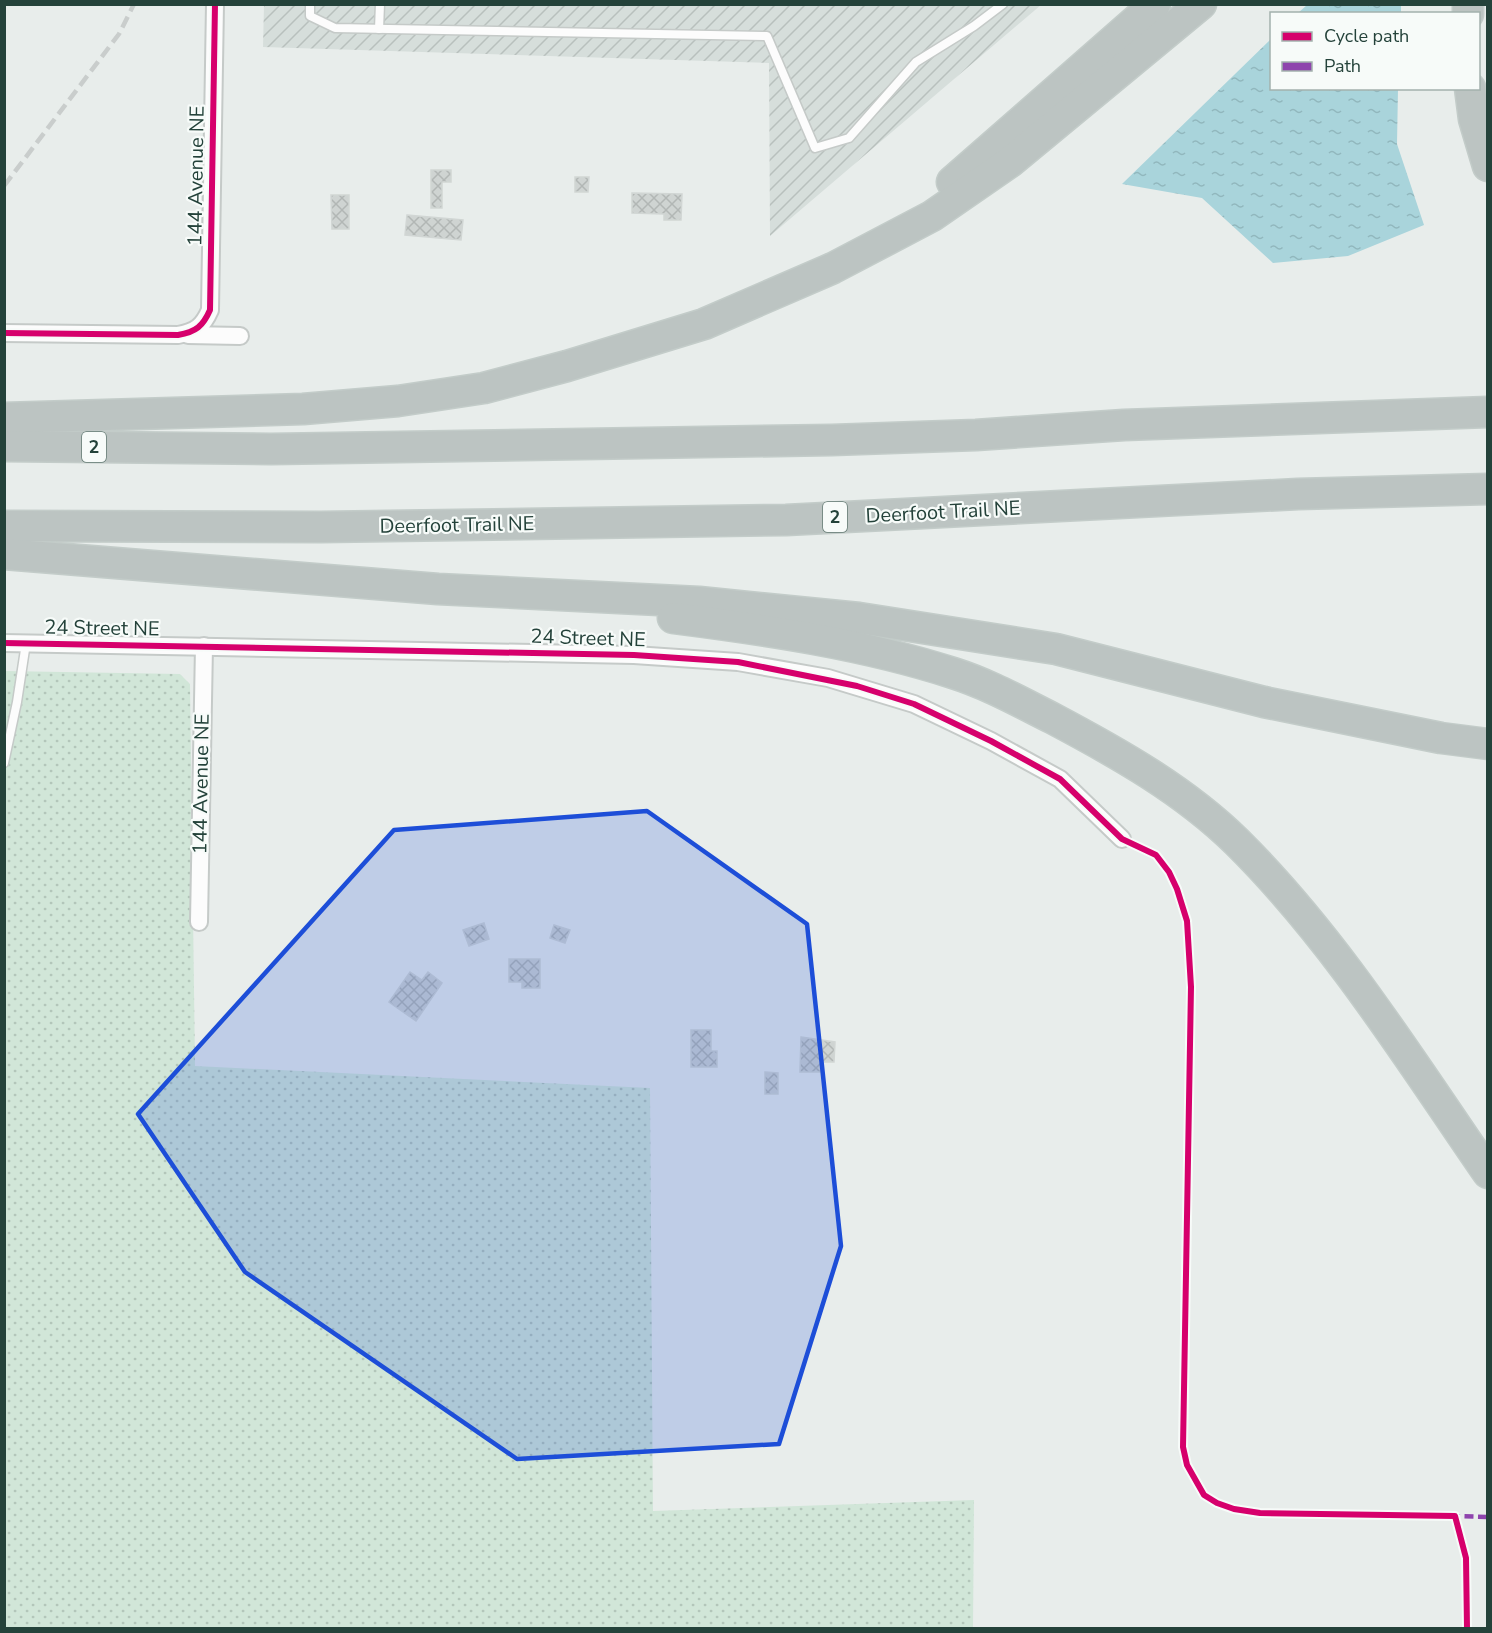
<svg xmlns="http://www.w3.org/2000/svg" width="1492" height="1633" viewBox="0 0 1492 1633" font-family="'Nunito Sans',sans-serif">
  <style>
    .industrial { fill: url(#industrial-furrows) }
    .grass { fill: url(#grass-dots) }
    .water { fill: url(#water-ripples) }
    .building { fill: url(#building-cross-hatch); stroke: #d1d6d4; stroke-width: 1.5 }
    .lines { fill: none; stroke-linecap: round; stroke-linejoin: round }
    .service-casing { stroke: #c5cac8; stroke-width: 11 }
    .minor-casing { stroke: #c5cac8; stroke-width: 20 }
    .motorway-casing { stroke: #c3ccc9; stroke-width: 33 }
    .service { stroke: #fcfcfc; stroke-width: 8 }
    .minor { stroke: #fcfcfc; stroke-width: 16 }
    .motorway { stroke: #bcc4c2; stroke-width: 30 }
    .rail { stroke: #c9cdcc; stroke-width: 4.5; stroke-dasharray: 12 6; stroke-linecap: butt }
    .quiet { stroke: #8e44ad; stroke-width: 4.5; stroke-dasharray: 9 4.5; stroke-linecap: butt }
    .cycleway-casing { stroke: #f7fbf9; stroke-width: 10 }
    .cycleway { stroke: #d6006c; stroke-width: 6 }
    .marked { fill: #1d4ed8; fill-opacity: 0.2; stroke: #1d4ed8; stroke-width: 4.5; stroke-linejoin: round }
    .labels { text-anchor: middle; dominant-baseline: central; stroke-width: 4.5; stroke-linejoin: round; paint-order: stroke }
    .shield { fill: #f7fbf9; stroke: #637a73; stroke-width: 1.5 }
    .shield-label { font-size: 18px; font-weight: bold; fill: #24423a }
    .street-label { font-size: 20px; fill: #24423a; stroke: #f7fbf9 }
  </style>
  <defs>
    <pattern id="industrial-furrows" width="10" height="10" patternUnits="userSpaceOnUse" patternTransform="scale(1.5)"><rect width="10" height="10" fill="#d6dedb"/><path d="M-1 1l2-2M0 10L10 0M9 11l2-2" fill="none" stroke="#b8c0bd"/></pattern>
    <pattern id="grass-dots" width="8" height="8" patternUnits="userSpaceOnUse" patternTransform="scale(1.5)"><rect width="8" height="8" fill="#d1e6d8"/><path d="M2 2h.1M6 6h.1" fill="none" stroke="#b3c6ba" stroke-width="1.8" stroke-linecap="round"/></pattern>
    <pattern id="water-ripples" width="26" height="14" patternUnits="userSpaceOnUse" patternTransform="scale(1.5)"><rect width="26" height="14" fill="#a9d4db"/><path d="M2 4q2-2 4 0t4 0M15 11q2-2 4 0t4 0" fill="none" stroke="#91b7bd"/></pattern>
    <pattern id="building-cross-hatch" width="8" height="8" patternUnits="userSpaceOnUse" patternTransform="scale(1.5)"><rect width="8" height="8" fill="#cfd4d2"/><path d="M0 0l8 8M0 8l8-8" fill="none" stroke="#b2b7b5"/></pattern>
  </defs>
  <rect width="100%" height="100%" fill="#e8edeb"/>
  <!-- industrial -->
  <path class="industrial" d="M264 5H1041L770 236 769 63 263 47Z"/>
  <!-- grass -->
  <path class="grass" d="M5 671 180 674 190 684 195 1066 650 1088 653 1511 974 1500 973 1628H5Z"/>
  <!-- water -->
  <g class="water">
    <path d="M1307 5H1401V13H1298Z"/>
    <path d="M1271 39 1272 88 1398 89 1397 144 1424 225 1348 256 1273 263 1202 198 1122 184Z"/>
  </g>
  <!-- building -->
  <g class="building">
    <path d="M431 170H451V182H442V208H431Z"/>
    <path d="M575 177H589L588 192H575Z"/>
    <path d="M632 193 682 194 681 220H664V214L632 213Z"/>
    <path d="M331 195H349V229H332Z"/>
    <path d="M407 215 463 220 461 240 405 235Z"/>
    <path d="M484 923 489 939 469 946 463 930Z"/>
    <path d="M554 925 570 930 565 943 550 938Z"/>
    <path d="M509 959H540V988H522V982H509Z"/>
    <path d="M410 972 422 980 428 972 442 983 416 1021 389 1002Z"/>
    <path d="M691 1030H711V1051H717V1067H691Z"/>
    <path d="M801 1037 835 1042 834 1062H823V1072H800Z"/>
    <path d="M765 1072 778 1073V1094H765Z"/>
  </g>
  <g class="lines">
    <defs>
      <g id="service">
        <path d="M310 4V16L335 28 767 36 815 148 849 138 916 62 974 26 1003 4"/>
        <path d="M379 29 380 4"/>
        <path d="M4 763 17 702 26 643"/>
      </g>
      <g id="minor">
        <path d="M4 333 178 335C196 332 203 326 210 310L215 4"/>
        <path d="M188 335 240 336"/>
        <path d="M4 643 634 655 738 662 828 678 914 704 991 741 1060 779 1122 839"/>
        <path d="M199 922 204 646"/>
      </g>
      <g id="motorway">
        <path d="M1468 14V4"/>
        <path d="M1470 88 1474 119 1488 166"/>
        <path d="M952 182 1155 4"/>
        <path d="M4 418 303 409 398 401 484 388 567 366 704 324 833 268 932 216 1010 162 1201 4"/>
        <path d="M4 446 271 449 832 440 976 435 1124 425 1488 412"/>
        <path d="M4 526 321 527 786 520 1298 494 1488 489"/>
        <path d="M4 554 438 589 699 602 859 618 1056 649 1264 702 1441 738 1488 744"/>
        <path d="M673 618C767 630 863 644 953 673 988 684 1020 702 1052 718 1118 753 1184 790 1237 842 1335 939 1410 1060 1488 1173"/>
      </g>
    </defs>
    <!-- service casing -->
    <use href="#service" class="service-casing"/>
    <!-- minor casing -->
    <use href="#minor" class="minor-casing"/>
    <!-- motorway casing -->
    <use href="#motorway" class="motorway-casing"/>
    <!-- service -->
    <use href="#service" class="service"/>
    <!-- minor -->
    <use href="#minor" class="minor"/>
    <!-- motorway -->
    <use href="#motorway" class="motorway"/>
    <!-- rail -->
    <path class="rail" d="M4 186 119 34 134 4"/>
    <!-- quiet -->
    <path class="quiet" d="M1451 1516 1488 1517"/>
    <defs>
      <g id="cycleway">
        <path d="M4 333 178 335C196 332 203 326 210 310L215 4"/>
        <path d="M4 643 634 655 738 662 857 686 914 704 991 741 1060 779 1122 839 1156 855 1169 872 1177 889 1187 921 1191 987 1183 1447 1187 1465 1204 1495 1217 1503 1234 1509 1260 1513 1455 1516 1466 1558 1467 1628"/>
      </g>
    </defs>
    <!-- cycleway casing -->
    <use href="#cycleway" class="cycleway-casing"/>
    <!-- cycleway -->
    <use href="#cycleway" class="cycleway"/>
  </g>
  <!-- marked area -->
  <path class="marked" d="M647 811 807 924 841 1246 779 1444 517 1459 245 1272 138 1114 394 830Z"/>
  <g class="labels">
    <!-- shield labels -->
    <g class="shield">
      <rect x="82" y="432" width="24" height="30" rx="4.5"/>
      <rect x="823" y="502" width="24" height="30" rx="4.5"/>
    </g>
    <g class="shield-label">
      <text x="94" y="447">2</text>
      <text x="835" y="517">2</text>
    </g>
    <!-- street labels -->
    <g class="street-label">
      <text transform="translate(196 176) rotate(-89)">144 Avenue NE</text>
      <text transform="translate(943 512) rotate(-3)">Deerfoot Trail NE</text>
      <text transform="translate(457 525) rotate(-1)">Deerfoot Trail NE</text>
      <text transform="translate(102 628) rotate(1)">24 Street NE</text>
      <text transform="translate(588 638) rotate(2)">24 Street NE</text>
      <text transform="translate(201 784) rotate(-89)">144 Avenue NE</text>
    </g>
  </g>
  <!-- border -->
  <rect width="1492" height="1633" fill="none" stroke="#24423a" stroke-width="12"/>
  <!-- legend -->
  <rect x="1270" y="12" width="210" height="78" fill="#f7fbf9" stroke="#a3b1ad" stroke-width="1.5"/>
  <rect x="1282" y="32" width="30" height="9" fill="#d6006c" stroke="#a3b1ad" stroke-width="1.5"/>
  <text x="1324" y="42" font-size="18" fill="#24423a">Cycle path</text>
  <rect x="1282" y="62" width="30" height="9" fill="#8e44ad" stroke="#a3b1ad" stroke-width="1.5"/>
  <text x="1324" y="72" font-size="18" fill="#24423a">Path</text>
</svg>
